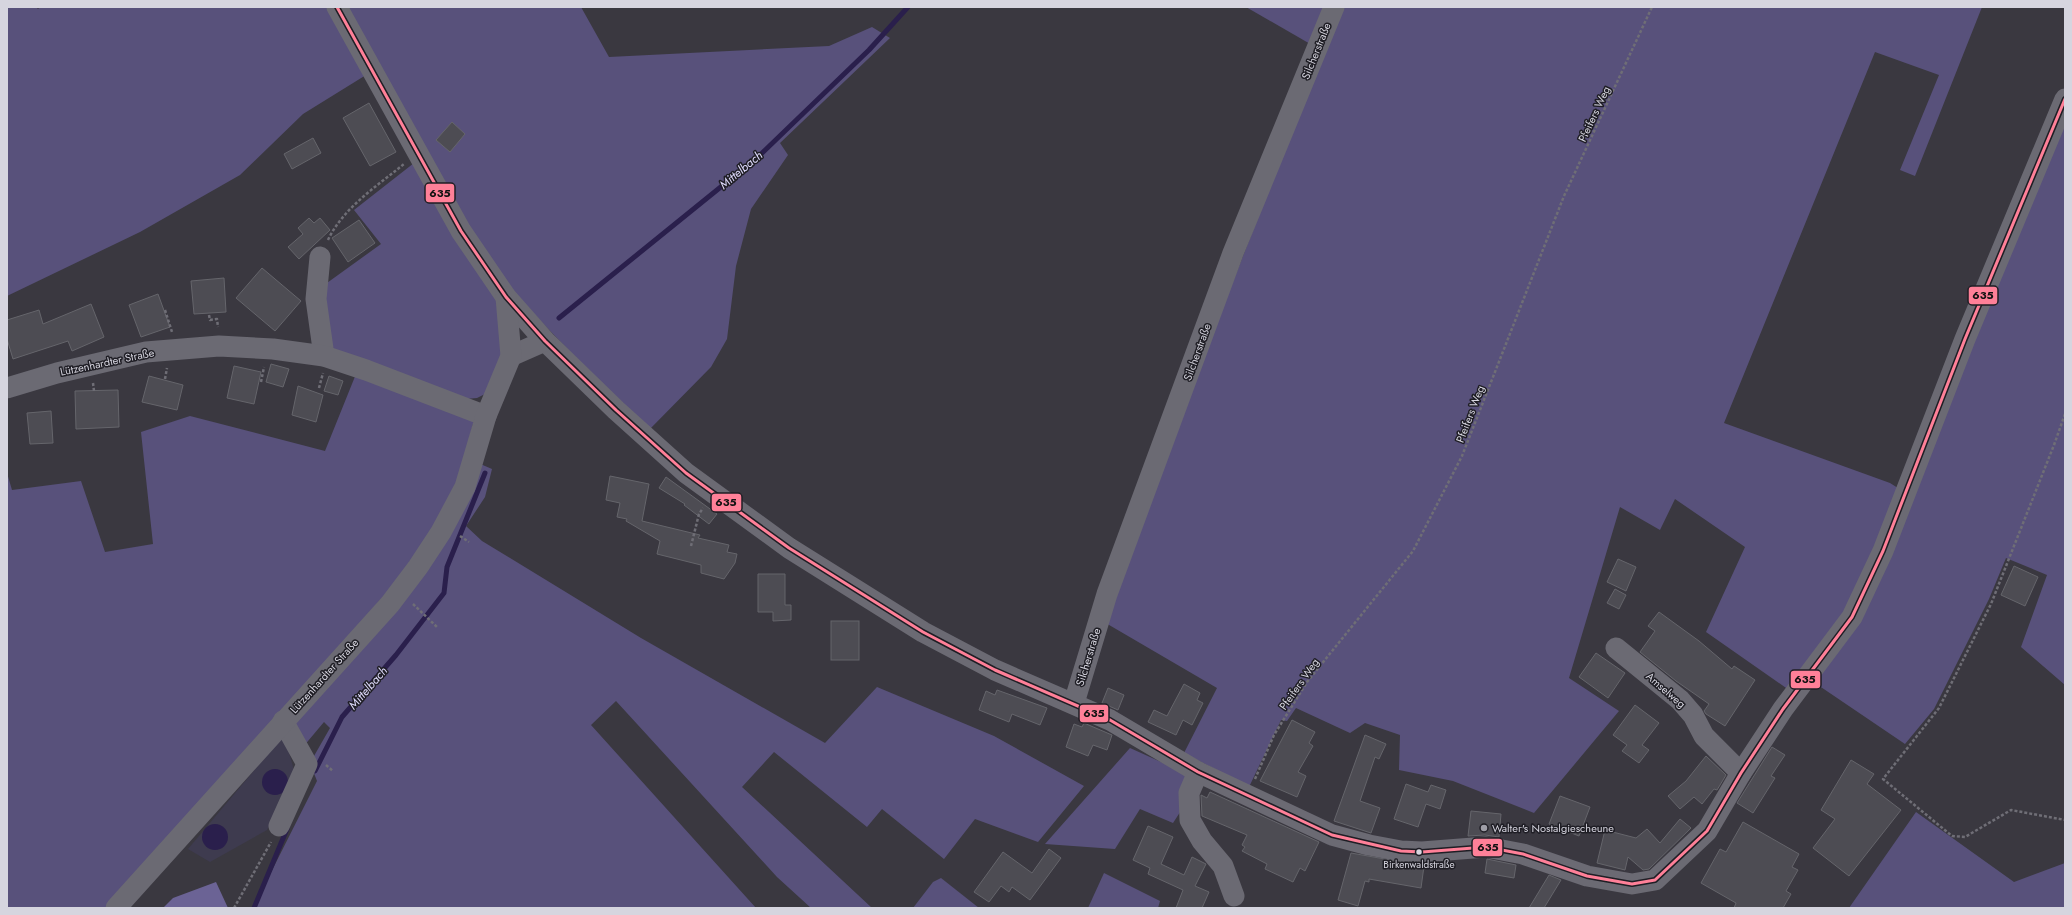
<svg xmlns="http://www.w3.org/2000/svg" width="2072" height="915" viewBox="0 0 2072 915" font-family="Jost,sans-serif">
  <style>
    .built { fill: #3e3b4f }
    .green { fill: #58517b }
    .forest { fill: #6b6395 }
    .water { fill: #2a1f4c }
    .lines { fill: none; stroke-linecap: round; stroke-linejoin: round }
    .stream { stroke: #2a1f4c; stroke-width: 5 }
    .building { fill: #4d4c53; stroke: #65656b }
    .path { stroke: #6f6e76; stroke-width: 2.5; stroke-dasharray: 3 2; stroke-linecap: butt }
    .minor { stroke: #6b6a73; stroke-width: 21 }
    .bus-1-casing { stroke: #1f1e25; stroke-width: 6 }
    .bus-1 { stroke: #ff8098; stroke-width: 3 }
    .poi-dot { fill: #9f9ea7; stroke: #1f1e25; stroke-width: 1.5 }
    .bus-dot { fill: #d6d5df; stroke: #1f1e25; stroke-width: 1.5 }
    .labels { text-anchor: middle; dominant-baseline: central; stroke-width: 3; stroke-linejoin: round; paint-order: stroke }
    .bus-label { font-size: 10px; fill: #d6d5df; stroke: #1f1e25 }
    .street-label { font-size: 11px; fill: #d6d5df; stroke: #1f1e25 }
    .poi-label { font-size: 11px; fill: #d6d5df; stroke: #1f1e25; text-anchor: start }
    .water-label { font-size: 12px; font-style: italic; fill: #e0dcfe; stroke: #1f1e25 }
    .line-badge { stroke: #1f1e25; stroke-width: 1.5 }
    .pale-badge-label { font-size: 11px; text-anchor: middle; font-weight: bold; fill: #111 }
  </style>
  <rect width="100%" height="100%" fill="#3a3840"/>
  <!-- built -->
  <path class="built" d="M284 735 296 777 267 830 210 862 188 849Z"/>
  <!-- green -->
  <g class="green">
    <path d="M7 7H36L38 9 40 7H328L366 75 303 114 240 175 140 232 7 296Z"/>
    <path d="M345 7H581L609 57 829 46 872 27 890 38 780 143 788 155 751 209 736 266 727 339 711 367 647 432 509 288 458 211Z"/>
    <path d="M1246 7H1330L1312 45Z"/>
    <path d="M1341 7H1982L1915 176 1900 170 1939 75 1875 52 1724 423 1890 483 1901 490 1846 616 1789 690 1706 632 1745 547 1675 499 1660 530 1620 507 1569 678 1619 711 1534 813 1453 781 1399 770 1400 735 1365 723 1350 733 1296 708 1287 721 1281 720 1249 787 1184 753 1217 688 1104 622 1145 505Z"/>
    <path d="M2065 112V685L2021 647 2047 575 2006 558 1989 599 1934 709 1905 744 1812 681 1846 635Z"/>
    <path d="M414 163 501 308 503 353 489 392 477 398 465 399 326 351 320 288 381 244 354 210Z"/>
    <path d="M356 374 474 420 455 493 426 548 109 908H7V473L12 490 81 481 105 552 153 544 141 432 190 416 325 451Z"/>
    <path d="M478 463 492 469 485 497 466 526 482 541 641 638 825 743 877 687 994 736 1084 786 1038 842 975 819 944 859 882 809 867 827 774 752 742 787 872 908H811L777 877 616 701 591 725 756 908H253L317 781 310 763 330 728 324 722 303 747 292 719 388 611Z"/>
    <path d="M1130 748 1201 780 1173 823 1140 809 1115 849 1045 844Z"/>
    <path d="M1916 812 2014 882 2065 863V908H1849Z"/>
    <path d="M1104 873 1160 901 1158 908H1088Z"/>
    <path d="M941 878 979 908H913L933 882Z"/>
  </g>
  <!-- forest -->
  <path class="forest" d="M216 882 228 908H163L173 898Z"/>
  <!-- water -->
  <g class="water">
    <circle cx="275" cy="782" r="13"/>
    <circle cx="215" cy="837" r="13"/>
  </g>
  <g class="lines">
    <!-- stream -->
    <g class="stream">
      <path d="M559 318 759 156 869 50 908 7"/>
      <path d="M315 771 342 717 396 655 444 593 447 567 485 473"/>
      <path d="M254 908 287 829"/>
    </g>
  </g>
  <!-- building -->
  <g class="building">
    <path d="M369 103 396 152 370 166 343 118Z"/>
    <path d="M452 122 465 134 450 152 436 140Z"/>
    <path d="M313 138 321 153 292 169 284 154Z"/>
    <path d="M309 218 314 223 320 218 330 230 299 259 288 247 303 234 298 228Z"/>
    <path d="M359 220 375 243 348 262 332 238Z"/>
    <path d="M262 268 301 301 275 331 236 298Z"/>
    <path d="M224 278 226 312 194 314 191 281Z"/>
    <path d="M158 294 170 327 141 337 129 305Z"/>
    <path d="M91 304 104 337 72 351 68 341 13 359 7 339V320L39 310 43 324Z"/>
    <path d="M271 364 289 369 283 387 266 382Z"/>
    <path d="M234 366 261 372 254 404 227 398Z"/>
    <path d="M149 376 183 385 177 410 142 402Z"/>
    <path d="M329 376 343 381 338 395 324 391Z"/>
    <path d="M298 386 323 395 316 422 292 415Z"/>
    <path d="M118 390 119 427 76 429 75 391Z"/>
    <path d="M51 411 53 443 30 444 27 413Z"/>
    <path d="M610 476 649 484 642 521 700 535 698 538 729 545 727 552 737 554 735 563 724 579 701 573V565L657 554 660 541 626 521 627 519 617 517 620 503 606 500Z"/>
    <path d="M666 477 717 514 709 524 684 505 685 504 659 488Z"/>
    <path d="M1618 559 1636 567 1626 591 1607 582Z"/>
    <path d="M2014 566 2038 577 2025 606 2001 595Z"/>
    <path d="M758 574H785V605H791V620L773 621V612H758Z"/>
    <path d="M1615 589 1626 595 1619 609 1607 603Z"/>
    <path d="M1659 612 1699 641 1732 669 1734 666 1755 680 1725 726 1706 714 1704 711 1709 704 1676 681 1640 652 1655 631 1648 626Z"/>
    <rect x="831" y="621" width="28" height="39"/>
    <path d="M1596 653 1625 673 1608 698 1579 677Z"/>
    <path d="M1184 684 1200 693 1197 700 1203 703 1192 725 1183 720 1176 735 1148 722 1154 710 1167 716Z"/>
    <path d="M1108 688 1124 695 1118 710 1102 703Z"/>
    <path d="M997 690 1047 708 1040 725 1012 714 1009 722 979 710 986 691 995 695Z"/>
    <path d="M1635 705 1659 723 1642 745 1649 750 1639 763 1622 751 1627 745 1613 735Z"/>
    <path d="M1292 720 1315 732 1309 743 1313 746 1298 772 1306 776 1297 797 1260 781Z"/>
    <path d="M1084 723 1112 735 1107 750 1093 745 1088 756 1066 747 1074 724 1082 727Z"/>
    <path d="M1365 735 1386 744 1379 759 1375 757 1360 801 1380 808 1371 833 1334 821Z"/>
    <path d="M1772 747 1785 755 1771 776 1775 778 1753 813 1737 803Z"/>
    <path d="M1706 756 1726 775 1717 790 1714 789 1702 804 1694 797 1680 809 1668 796 1686 781Z"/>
    <path d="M1851 760 1874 774 1867 784 1901 810 1849 876 1813 848 1835 819 1821 810Z"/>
    <path d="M1406 784 1428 792 1431 785 1446 790 1440 809 1426 804 1418 827 1394 819Z"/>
    <path d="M1210 792 1319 842 1305 871 1300 868 1293 882 1265 869 1267 864 1242 851 1245 847 1242 845 1247 835 1202 816 1201 795 1207 798Z"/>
    <path d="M1560 796 1590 807 1579 836 1549 824Z"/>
    <path d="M1471 811 1501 814 1499 837 1485 835 1468 836Z"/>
    <path d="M1680 819 1691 828 1649 869 1643 870 1628 857 1625 870 1597 863 1605 830 1636 838 1647 829 1660 843Z"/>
    <path d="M1743 822 1799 854 1792 867 1798 870 1786 891 1791 894 1783 908H1734L1736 903 1701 883 1720 849 1726 852Z"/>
    <path d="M1148 826 1173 837 1161 864 1184 875 1192 857 1206 864 1195 886 1209 892 1202 908H1176L1183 890 1148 874 1150 868 1133 860Z"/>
    <path d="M1049 849 1061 858 1030 900 1012 887 1009 892 1001 886 989 902 974 892 1003 852 1032 873Z"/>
    <path d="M1351 853 1424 866 1421 888 1369 879V882L1365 881 1358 906 1338 900Z"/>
    <path d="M1487 859 1516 865 1514 878 1485 873Z"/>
    <path d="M1549 875 1561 880 1544 908H1529Z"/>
  </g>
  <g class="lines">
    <!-- path -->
    <g class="path">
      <path d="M328 240C343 208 377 186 404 164"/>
      <path d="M165 310 172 332"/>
      <path d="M209 315 210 320 217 319 218 327"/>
      <path d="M165 379 167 368"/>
      <path d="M261 382 264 367"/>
      <path d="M93 383 94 391"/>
      <path d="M319 388 323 373"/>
      <path d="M2065 414 2054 445 1991 604 1939 708 1883 779 1952 836 1965 837 2011 810 2065 820"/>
      <path d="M460 536 469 542"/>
      <path d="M691 546 699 514 703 508"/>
      <path d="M413 604 437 627"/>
      <path d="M326 765 333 771"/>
      <path d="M1255 779 1274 735 1307 682 1413 551 1462 456 1564 196 1652 7"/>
      <path d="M234 908 271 842"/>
    </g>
    <!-- minor -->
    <g class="minor">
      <path d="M337 7 461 231 506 297 545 341 616 410 686 473 789 548 923 632 995 670 1110 720 1198 772 1332 835 1369 845 1401 851 1422 852 1486 847 1523 854 1587 876 1632 884 1655 880 1707 831 1741 773 1783 709 1852 617 1883 551 1965 339 2065 99"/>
      <path d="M320 257 316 299 324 356"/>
      <path d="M511 356 545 341"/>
      <path d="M7 388 57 373 146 352 219 346 273 349 324 356 366 370 486 416"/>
      <path d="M1616 648 1680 700 1693 715 1704 736 1741 773"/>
      <path d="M1074 703 1107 594 1233 253 1334 7"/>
      <path d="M1198 772 1189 793 1190 820 1202 841 1223 866 1234 896"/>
      <path d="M279 826 307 764 283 721"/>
      <path d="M116 908 390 604 418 567 441 532 465 487 486 416 511 356 506 297"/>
    </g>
    <defs>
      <path id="bus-1" d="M337 7 461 231 506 297 545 341 616 410 686 473 789 548 923 632 995 670 1110 720 1198 772 1332 835 1401 851 1422 852 1486 847 1523 854 1587 876 1632 884 1655 880 1707 831 1741 773 1783 709 1852 617 1883 551 1965 339 2065 99"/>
    </defs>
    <!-- bus-1 casing -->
    <use href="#bus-1" class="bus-1-casing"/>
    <!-- bus-1 -->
    <use href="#bus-1" class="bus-1"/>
  </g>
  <!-- markers -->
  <circle class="poi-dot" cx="1484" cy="828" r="4"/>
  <circle class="bus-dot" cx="1419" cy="852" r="3.5"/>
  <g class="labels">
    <!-- bus labels -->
    <g class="bus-label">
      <text x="1419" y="864">Birkenwaldstraße</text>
    </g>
    <!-- street labels -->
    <g class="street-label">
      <text transform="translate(1316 51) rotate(-68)">Silcherstraße</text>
      <text transform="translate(1594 114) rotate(-65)">Pfeifers Weg</text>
      <text transform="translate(1197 352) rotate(-70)">Silcherstraße</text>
      <text transform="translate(107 362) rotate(-12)">Lützenhardter Straße</text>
      <text transform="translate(1470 414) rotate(-69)">Pfeifers Weg</text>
      <text transform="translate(1088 657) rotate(-73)">Silcherstraße</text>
      <text transform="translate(324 676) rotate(-48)">Lützenhardter Straße</text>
      <text transform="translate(1299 684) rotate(-55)">Pfeifers Weg</text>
      <text transform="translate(1666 690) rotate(41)">Amselweg</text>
    </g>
    <!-- poi labels -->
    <g class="poi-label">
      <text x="1492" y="828">Walter's Nostalgiescheune</text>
    </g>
    <!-- water labels -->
    <g class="water-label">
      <text transform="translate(741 170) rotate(-40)">Mittelbach</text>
      <text transform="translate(368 688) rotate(-49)">Mittelbach</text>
    </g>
  </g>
  <g class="line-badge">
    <rect x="425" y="183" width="30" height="20" rx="4" fill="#ff8098"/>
    <rect x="1968" y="286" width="30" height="19" rx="4" fill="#ff8098"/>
    <rect x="711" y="493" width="31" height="19" rx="4" fill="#ff8098"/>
    <rect x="1790" y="670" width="31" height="19" rx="4" fill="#ff8098"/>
    <rect x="1079" y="704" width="30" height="19" rx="4" fill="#ff8098"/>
    <rect x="1472" y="838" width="31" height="19" rx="4" fill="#ff8098"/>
  </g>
  <g class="pale-badge-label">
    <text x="440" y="197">635</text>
    <text x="1983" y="299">635</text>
    <text x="726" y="506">635</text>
    <text x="1805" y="683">635</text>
    <text x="1094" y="717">635</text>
    <text x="1488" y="851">635</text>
  </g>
  <!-- border -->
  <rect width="2072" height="915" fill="none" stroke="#d6d5df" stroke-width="16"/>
</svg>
